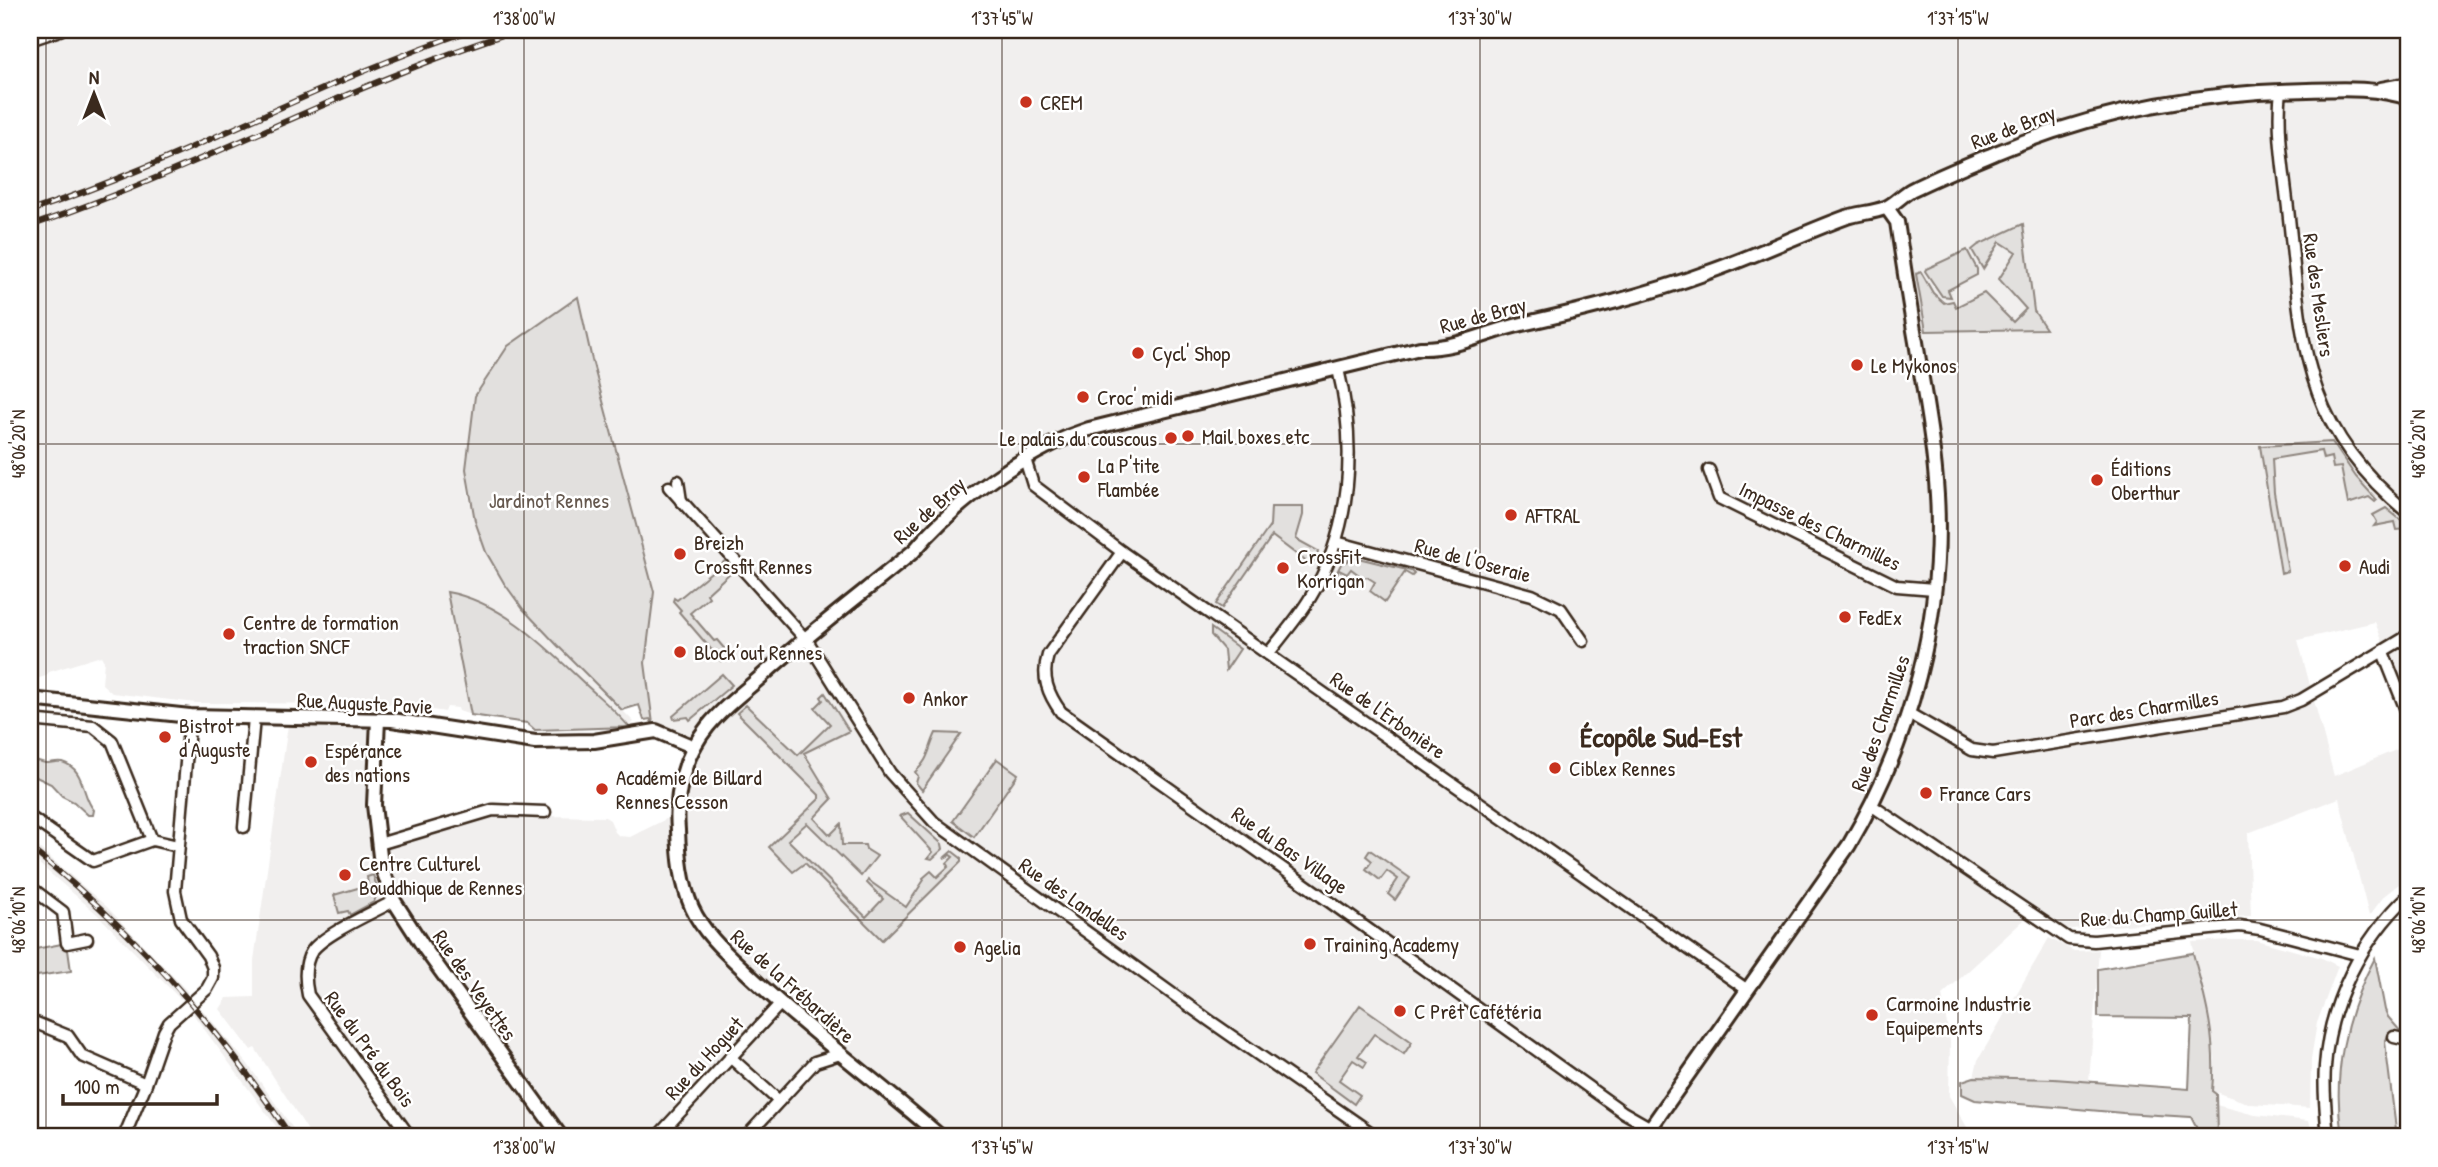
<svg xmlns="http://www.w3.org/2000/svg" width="2438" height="1167" viewBox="0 0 2438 1167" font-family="'Patrick Hand',sans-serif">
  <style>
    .built { fill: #f1efee }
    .green { fill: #e2e0de; stroke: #8e857e; stroke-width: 2 }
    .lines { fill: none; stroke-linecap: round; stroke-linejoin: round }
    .minor-casing { stroke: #3b2a1e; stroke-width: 15 }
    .tertiary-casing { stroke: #3b2a1e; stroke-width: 18 }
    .minor { stroke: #fff; stroke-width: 10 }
    .tertiary { stroke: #fff; stroke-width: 12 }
    .rail-casing { stroke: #3b2a1e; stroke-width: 6 }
    .rail { stroke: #fff; stroke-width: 3.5; stroke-dasharray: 10; stroke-linecap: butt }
    .ticks { fill: none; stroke: #3b2a1e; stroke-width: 2; stroke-opacity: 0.45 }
    .poi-dot { fill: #c8321e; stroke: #fff; stroke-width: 2.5 }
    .labels { text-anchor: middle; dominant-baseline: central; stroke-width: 5; stroke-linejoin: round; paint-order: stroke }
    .poi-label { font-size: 21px; fill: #3b2a1e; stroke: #fff; text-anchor: start }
    .street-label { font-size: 21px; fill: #3b2a1e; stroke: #fff }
    .park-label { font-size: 21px; fill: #65584e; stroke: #fff }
    .district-label { font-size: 28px; font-weight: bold; fill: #3b2a1e; stroke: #fff }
    .neatline { fill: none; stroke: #3b2a1e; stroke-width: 2.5 }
    .ticks-label { font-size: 18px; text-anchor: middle; fill: #3b2a1e }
  </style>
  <rect width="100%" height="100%" fill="#fff"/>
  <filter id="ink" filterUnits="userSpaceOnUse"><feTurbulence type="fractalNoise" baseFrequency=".0143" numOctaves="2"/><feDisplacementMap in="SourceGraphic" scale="14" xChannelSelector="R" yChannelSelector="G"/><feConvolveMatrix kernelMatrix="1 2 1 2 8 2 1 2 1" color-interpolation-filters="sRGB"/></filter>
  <g filter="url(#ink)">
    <!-- built -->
    <g class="built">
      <path d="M30 30H2408V709L2375 622 2298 640 2334 776 2403 747 2408 756V877L2385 895 2369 916 2339 798 2248 833 2251 916 2071 929 2025 919 1942 995 1950 1042 1949 1096 1967 1127V1137H312L255 1048 251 1050 220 1009 227 998 254 997V960L289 718 378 720 379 844 493 810 545 816 605 817 610 820 615 832 619 836 630 837 676 814 694 747 656 731 653 724 645 663 654 592 592 360 582 314 475 396 466 469 468 493 475 521 486 552 504 583 523 609 557 645 634 722 629 726 531 635 494 610 472 599 448 593 471 715 459 711 458 708 447 707 445 712 396 704 196 703 112 693 102 684 104 661 101 656 49 672 46 676 36 679H30Z"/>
      <path d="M30 840 107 907 188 992 180 999 97 914 30 856Z"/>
      <path d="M2049 938 2074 951 2099 950 2089 1082 1974 1077 1978 1060Z"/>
      <path d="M2230 940H2256L2322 958 2338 966 2317 1023 2311 1059 2310 1108 2251 1104 2212 1091 2215 1059 2206 1001 2192 942Z"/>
      <path d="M201 1008 247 1063 299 1137H284L193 1014Z"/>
      <path d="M2216 1105 2255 1115 2309 1121 2313 1137H2217Z"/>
    </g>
    <!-- green -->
    <g class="green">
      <path d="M2023 224 2034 311 2046 329 1926 331 1916 274 1921 272 1933 293 1944 303 1953 301 1956 307 1984 293 2013 322 2026 309 1999 279 2016 252 2000 242 1983 269 1972 250 1978 245Z"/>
      <path d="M1967 250 1977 269V275L1948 290 1951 297 1942 296 1925 271 1926 269Z"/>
      <path d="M578 297 592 360 654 592 645 663 653 724 650 719 644 720 639 705 622 710 557 645 523 609 504 583 486 552 475 521 466 469 475 396 508 346Z"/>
      <path d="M2332 442 2356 477 2377 500 2375 502 2369 497 2348 504 2341 467 2333 468 2331 457 2323 459 2321 451 2272 459 2274 493 2288 571 2281 573 2260 446Z"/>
      <path d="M1271 507H1303V515L1296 539 1318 551 1316 560 1308 563 1272 536 1222 608 1216 604 1270 526Z"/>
      <path d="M2386 508 2408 526V538L2406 529 2397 530 2395 522 2374 526 2377 522 2373 515Z"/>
      <path d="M1354 557 1411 571 1414 574 1412 576 1405 572 1385 602 1370 591 1375 582 1367 577 1363 578 1351 569 1347 574 1339 570 1332 582 1341 564Z"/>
      <path d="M726 560 734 568 732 571 707 594 709 597 690 613 714 641 717 640 729 654 721 661 679 612 681 610 673 601 674 598 677 600Z"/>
      <path d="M447 592C503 602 547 648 586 685 600 698 617 712 629 727L535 730 527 723 471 715Z"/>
      <path d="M1211 628 1240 649 1226 670 1224 650 1211 635Z"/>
      <path d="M722 674 732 685 690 720 688 717 674 719 673 716Z"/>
      <path d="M825 693 849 731 804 753 832 799 814 818 830 835 841 824 842 845H865L866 849 877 856 861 876 807 823 788 840 866 917 883 899 867 883 868 880 906 907 924 880 923 878 931 871 937 877 949 866 947 863 953 857 950 855 944 858 952 851 961 858V862L882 940 805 863 793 872 769 847 819 799V795L737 713 746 705 798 755 830 724 815 708 823 700 821 697Z"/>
      <path d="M936 733 961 734 922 790 916 783 918 776 915 772C929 760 928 750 936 733Z"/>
      <path d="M30 759C36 759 39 762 46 763 51 763 56 761 62 762 86 769 81 796 94 810L93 815H88L74 802 62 796 51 784 30 774Z"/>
      <path d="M997 759 1018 774 974 837 953 821Z"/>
      <path d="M908 813 942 844 943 849 932 859 928 858 933 852 900 816Z"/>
      <path d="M1370 850 1410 878 1395 900 1388 894 1398 879 1387 871 1380 880 1366 869 1372 861 1366 856Z"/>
      <path d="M373 875 378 890 374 902 350 915 348 911 339 913 334 895 368 885 367 877Z"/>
      <path d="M67 943 71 971 30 977V950Z"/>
      <path d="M2193 953C2206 1001 2217 1040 2212 1091L2216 1094 2217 1137H2201L2191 1117 2123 1113 1975 1100 1962 1094V1081L1974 1077 2054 1079 2189 1089 2192 1018 2098 1017V969Z"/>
      <path d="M2375 958 2385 1010 2388 1017 2402 1033 2399 1037 2389 1034 2385 1042 2397 1137H2342C2332 1075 2345 1013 2375 958Z"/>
      <path d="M1360 1005 1412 1042 1404 1054 1374 1034 1358 1056 1367 1062 1364 1067 1353 1060 1339 1080 1360 1095 1354 1104 1312 1073Z"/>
    </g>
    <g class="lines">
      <defs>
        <g id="minor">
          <path d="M30 40 60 30"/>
          <path d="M2281 90C2276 132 2285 177 2289 218 2303 347 2301 423 2408 513"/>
          <path d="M1025 459 1033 485 1122 552 1746 989"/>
          <path d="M1709 470 1719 498 1897 586 1934 589"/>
          <path d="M678 481 681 501"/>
          <path d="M669 487 808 642 890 773 934 822 1210 1021 1377 1137"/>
          <path d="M1336 542 1532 595 1561 609 1583 641"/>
          <path d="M1122 552 1048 655C1041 677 1048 694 1061 712L1330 902 1623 1112 1651 1128"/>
          <path d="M2383 652 2408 715"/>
          <path d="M1268 654C1282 636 1298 618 1310 598 1352 529 1357 446 1338 369"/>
          <path d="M1908 713 1972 750 1993 753 2283 707 2301 700 2408 636"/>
          <path d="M30 720 93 726 112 741 152 840 178 846"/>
          <path d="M1871 805 2069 939 2094 941 2240 926 2260 929 2360 955"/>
          <path d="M30 817 93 861 152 840"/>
          <path d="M244 827 254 718"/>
          <path d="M379 844 493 810 545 812"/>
          <path d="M30 887 63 912 67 943 87 939"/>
          <path d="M394 901C374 912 324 934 312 951 304 963 305 981 308 995L410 1137"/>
          <path d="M30 1023H36L68 1036 82 1056 146 1084"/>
          <path d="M2394 1037 2408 1040"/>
          <path d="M730 1057 779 1101"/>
          <path d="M124 1137 146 1084 164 1032 169 1023 207 989 213 978V968L208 956 181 919 175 891 190 716"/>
          <path d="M657 1137 780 1004"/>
          <path d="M746 1137 815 1062 840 1054"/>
          <path d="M2328 1137C2326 1114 2323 1091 2325 1067 2329 1003 2362 939 2408 896"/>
        </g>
        <g id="tertiary">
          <path d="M2381 89 2408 84"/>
          <path d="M30 699 190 716 392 720 535 742 594 741 656 731 694 747"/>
          <path d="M378 720 374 805 381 865 394 901 425 949 561 1137"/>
          <path d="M941 1137C877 1081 808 1031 746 972 726 953 704 934 692 908 681 882 679 857 678 830 675 793 684 755 708 726 724 706 744 692 763 675 812 631 864 592 914 551 956 501 1028 449 1089 429L1420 348C1456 349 1487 332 1522 324 1584 310 1646 295 1706 273 1753 257 1798 235 1844 218 1857 213 1872 213 1885 208 1894 205 1902 195 1911 190 1939 176 1969 164 1998 152 2098 110 2201 92 2308 90 2341 89 2377 87 2408 98"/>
          <path d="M1644 1137 1849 845C1911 740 1944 617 1937 495 1934 443 1924 393 1916 342 1909 302 1903 262 1897 222L1887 208"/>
        </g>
      </defs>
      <!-- minor casing -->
      <use href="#minor" class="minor-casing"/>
      <!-- tertiary casing -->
      <use href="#tertiary" class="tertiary-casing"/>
      <!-- minor -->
      <use href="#minor" class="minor"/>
      <!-- tertiary -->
      <use href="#tertiary" class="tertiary"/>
      <defs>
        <g id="rail">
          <path d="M30 211C181 161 321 81 472 30"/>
          <path d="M30 226C196 170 350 83 518 30"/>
          <path d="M30 848C132 928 220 1029 291 1137"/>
        </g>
      </defs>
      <!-- rail casing -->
      <use href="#rail" class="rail-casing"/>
      <!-- rail -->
      <use href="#rail" class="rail"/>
    </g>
  </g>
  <!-- ticks -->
  <path class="ticks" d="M46 30V1137M524 30V1137M1002 30V1137M1480 30V1137M1958 30V1137M30 444H2408M30 920H2408"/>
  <!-- markers -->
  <g class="poi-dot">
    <circle cx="1026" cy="102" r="7"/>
    <circle cx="1138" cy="353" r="7"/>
    <circle cx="1857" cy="365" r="7"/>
    <circle cx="1083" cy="397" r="7"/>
    <circle cx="1188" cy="436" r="7"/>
    <circle cx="1171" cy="438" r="7"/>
    <circle cx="1084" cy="477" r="7"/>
    <circle cx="2097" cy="480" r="7"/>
    <circle cx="1511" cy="515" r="7"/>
    <circle cx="680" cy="554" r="7"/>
    <circle cx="2345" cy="566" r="7"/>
    <circle cx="1283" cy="568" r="7"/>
    <circle cx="1845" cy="617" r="7"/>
    <circle cx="229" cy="634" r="7"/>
    <circle cx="680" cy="652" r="7"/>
    <circle cx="909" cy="698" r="7"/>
    <circle cx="165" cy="737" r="7"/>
    <circle cx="311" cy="762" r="7"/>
    <circle cx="1555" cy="768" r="7"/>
    <circle cx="602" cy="789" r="7"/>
    <circle cx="1926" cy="793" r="7"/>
    <circle cx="345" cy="875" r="7"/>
    <circle cx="1310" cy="944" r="7"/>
    <circle cx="960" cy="947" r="7"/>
    <circle cx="1400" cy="1011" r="7"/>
    <circle cx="1872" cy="1015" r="7"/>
  </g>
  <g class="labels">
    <!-- poi labels -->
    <g class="poi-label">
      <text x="1040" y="102">CREM</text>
      <text x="1152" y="353">Cycl' Shop</text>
      <text x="1871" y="365">Le Mykonos</text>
      <text x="1097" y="397">Croc' midi</text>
      <text x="1202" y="436">Mail boxes etc</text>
      <text x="1157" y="438" text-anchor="end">Le palais du couscous</text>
      <text x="1098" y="465">La P'tite<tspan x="1098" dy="24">Flambée</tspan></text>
      <text x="2111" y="468">Éditions<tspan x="2111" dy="24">Oberthur</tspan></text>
      <text x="1525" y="515">AFTRAL</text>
      <text x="694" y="542">Breizh<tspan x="694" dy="24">Crossfit Rennes</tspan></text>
      <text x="1297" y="556">CrossFit<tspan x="1297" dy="24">Korrigan</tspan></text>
      <text x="2359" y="566">Audi</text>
      <text x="1859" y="617">FedEx</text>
      <text x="243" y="622">Centre de formation<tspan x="243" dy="24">traction SNCF</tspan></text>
      <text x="694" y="652">Block’out Rennes</text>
      <text x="923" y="698">Ankor</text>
      <text x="179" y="725">Bistrot<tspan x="179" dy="24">d'Auguste</tspan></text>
      <text x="325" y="750">Espérance<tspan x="325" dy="24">des nations</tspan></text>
      <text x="1569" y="768">Ciblex Rennes</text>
      <text x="616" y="777">Académie de Billard<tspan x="616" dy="24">Rennes Cesson</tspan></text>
      <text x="1940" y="793">France Cars</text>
      <text x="359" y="863">Centre Culturel<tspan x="359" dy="24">Bouddhique de Rennes</tspan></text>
      <text x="1324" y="944">Training Academy</text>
      <text x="974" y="947">Agelia</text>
      <text x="1886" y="1003">Carmoine Industrie<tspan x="1886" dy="24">Equipements</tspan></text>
      <text x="1414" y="1011">C Prêt Cafétéria</text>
    </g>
    <!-- street labels -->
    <g class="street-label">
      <text transform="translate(2013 127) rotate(-21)">Rue de Bray</text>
      <text transform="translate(2319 295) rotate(82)">Rue des Mesliers</text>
      <text transform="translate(1483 315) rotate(-15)">Rue de Bray</text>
      <text transform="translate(929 510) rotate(-42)">Rue de Bray</text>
      <text transform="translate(1820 526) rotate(26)">Impasse des Charmilles</text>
      <text transform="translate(1473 560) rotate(15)">Rue de l'Oseraie</text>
      <text transform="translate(365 703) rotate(3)">Rue Auguste Pavie</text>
      <text transform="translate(2144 709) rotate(-9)">Parc des Charmilles</text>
      <text transform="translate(1388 715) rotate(35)">Rue de l'Erbonière</text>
      <text transform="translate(1880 723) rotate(-71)">Rue des Charmilles</text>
      <text transform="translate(1290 850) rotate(35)">Rue du Bas Village</text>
      <text transform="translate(1074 899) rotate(35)">Rue des Landelles</text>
      <text transform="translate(2159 914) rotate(-4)">Rue du Champ Guillet</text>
      <text transform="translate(475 985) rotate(55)">Rue des Veyettes</text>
      <text transform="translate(793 986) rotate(42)">Rue de la Frébardière</text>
      <text transform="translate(370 1049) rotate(54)">Rue du Pré du Bois</text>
      <text transform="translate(704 1058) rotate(-47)">Rue du Hoguet</text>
    </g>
    <!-- park labels -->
    <g class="park-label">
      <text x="549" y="500">Jardinot Rennes</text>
    </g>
    <!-- district labels -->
    <g class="district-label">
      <text x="1661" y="737">Écopôle Sud-Est</text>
    </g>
  </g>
  <!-- margin -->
  <rect width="2438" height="1167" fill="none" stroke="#fff" stroke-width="77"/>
  <!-- north arrow -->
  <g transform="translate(94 94)" stroke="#ffffff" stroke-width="5" paint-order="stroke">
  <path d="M0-5L12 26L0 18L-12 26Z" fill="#3b2a1e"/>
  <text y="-10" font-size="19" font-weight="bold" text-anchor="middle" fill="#3b2a1e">N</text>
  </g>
  <!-- scale -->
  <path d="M63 1094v10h154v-10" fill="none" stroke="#3b2a1e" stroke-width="3.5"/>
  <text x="74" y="1094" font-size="21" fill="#3b2a1e" stroke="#ffffff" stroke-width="5" paint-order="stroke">100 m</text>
  <rect x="38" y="38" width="2362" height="1090" class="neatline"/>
  <g class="ticks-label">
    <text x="524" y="25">1°38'00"W</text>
    <text x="1002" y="25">1°37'45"W</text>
    <text x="1480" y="25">1°37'30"W</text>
    <text x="1958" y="25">1°37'15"W</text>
    <text transform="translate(19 444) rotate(-90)" y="6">48°06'20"N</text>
    <text transform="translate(2419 444) rotate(-90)" y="6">48°06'20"N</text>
    <text transform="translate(19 920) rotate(-90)" y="6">48°06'10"N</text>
    <text transform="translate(2419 920) rotate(-90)" y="6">48°06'10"N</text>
    <text x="524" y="1154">1°38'00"W</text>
    <text x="1002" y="1154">1°37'45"W</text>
    <text x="1480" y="1154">1°37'30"W</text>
    <text x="1958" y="1154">1°37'15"W</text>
  </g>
</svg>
